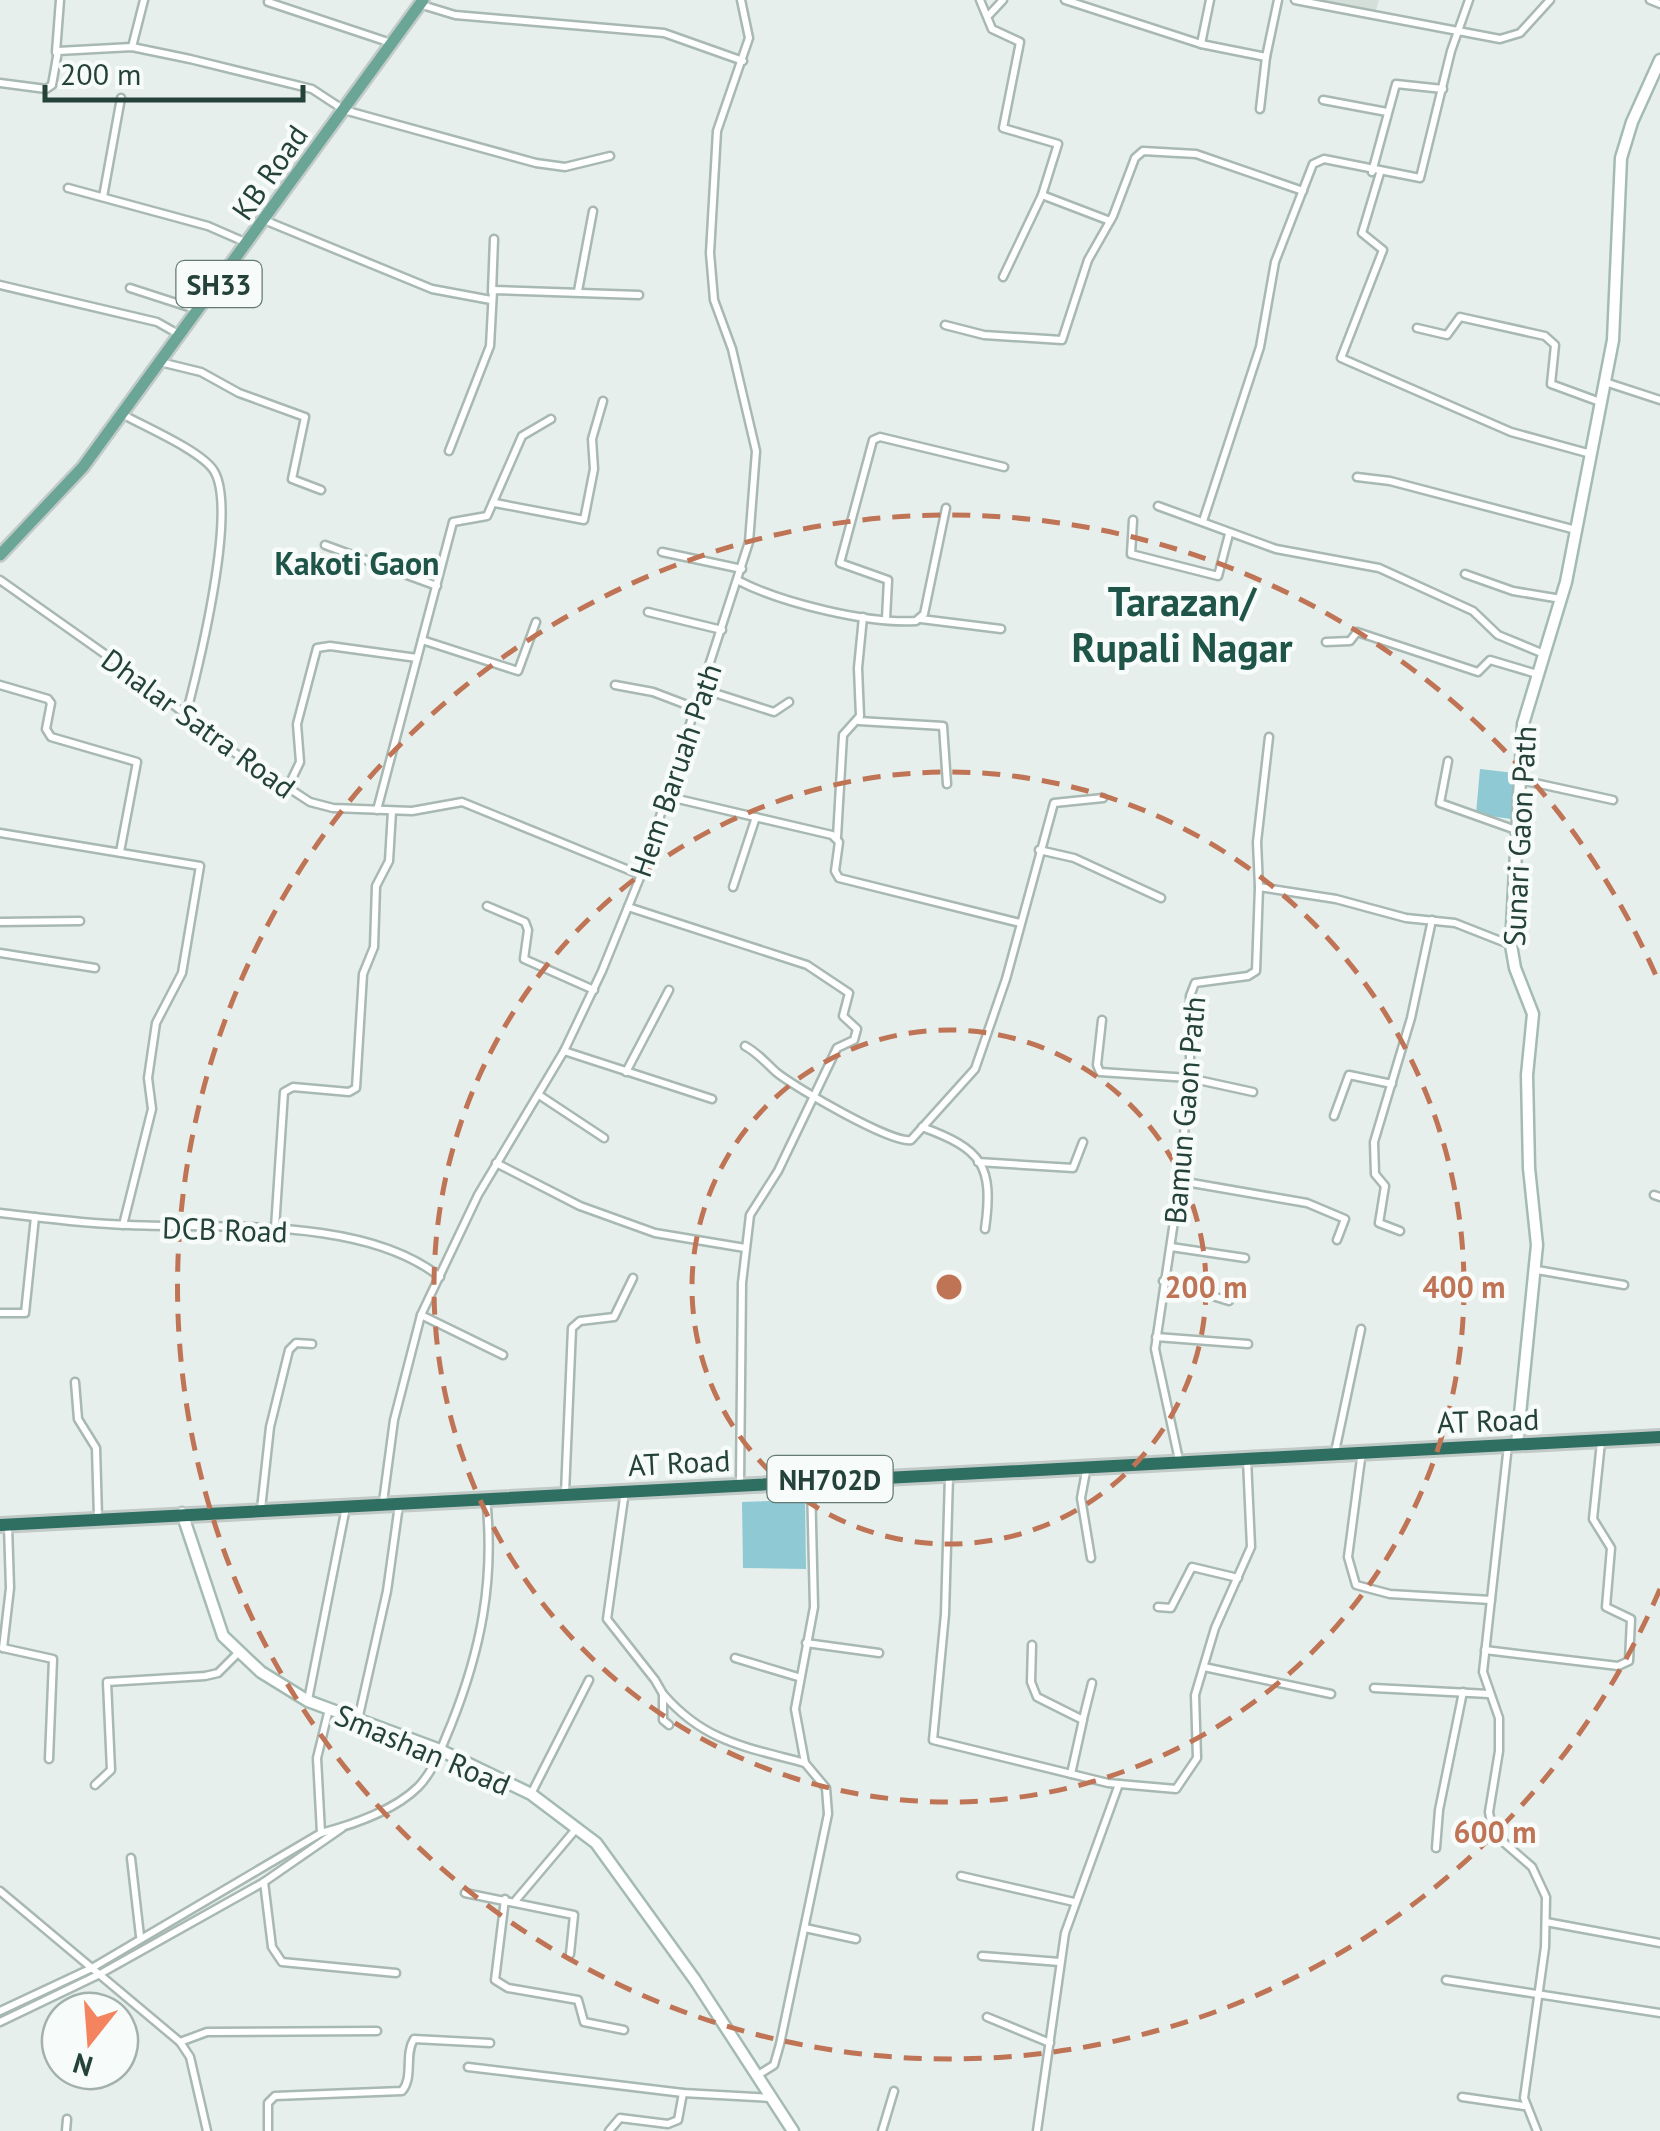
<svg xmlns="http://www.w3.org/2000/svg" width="1660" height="2131" viewBox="0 0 1660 2131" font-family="'PT Sans',sans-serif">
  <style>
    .built { fill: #d4dfda }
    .water { fill: #8ec9d4 }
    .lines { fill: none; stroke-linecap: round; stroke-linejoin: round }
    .street-casing { stroke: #a8b8b2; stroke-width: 11 }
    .secondary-casing { stroke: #a4bbb3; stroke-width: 15 }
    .primary-casing { stroke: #c2cac8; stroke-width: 16 }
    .highway-casing { stroke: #c2cac8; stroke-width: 18 }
    .street { stroke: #fff; stroke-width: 6 }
    .secondary { stroke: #fff; stroke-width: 10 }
    .primary { stroke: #6aa596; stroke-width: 11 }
    .highway { stroke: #2f6f62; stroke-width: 12 }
    .ring { fill: none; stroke: #c07456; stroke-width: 5; stroke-dasharray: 18 12 }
    .labels { text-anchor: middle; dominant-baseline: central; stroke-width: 9; stroke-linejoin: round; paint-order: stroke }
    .shield { fill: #f7fbf9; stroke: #637a73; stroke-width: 2.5 }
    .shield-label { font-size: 28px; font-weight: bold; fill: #24423a }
    .street-label { font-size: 30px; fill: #24423a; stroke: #f7fbf9 }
    .neighbourhood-label { font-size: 32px; font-weight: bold; fill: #1f5548; stroke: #f7fbf9 }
    .district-label { font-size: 40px; font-weight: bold; fill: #1f5548; stroke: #f7fbf9 }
    .centre { fill: #c07456; stroke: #f7fbf9; stroke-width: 5 }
    .ring-label { font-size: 30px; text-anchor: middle; font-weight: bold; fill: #c07456; stroke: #f7fbf9; stroke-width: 9; stroke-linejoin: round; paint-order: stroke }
  </style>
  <rect width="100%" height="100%" fill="#e6efeb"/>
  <!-- built -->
  <path class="built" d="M1307 0H1379L1375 13Z"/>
  <!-- water -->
  <g class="water">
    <path d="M1480 769 1514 773 1511 819 1476 814Z"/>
    <path d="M805 1500 806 1569 743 1568 742 1502Z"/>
  </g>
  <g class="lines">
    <defs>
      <g id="street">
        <path d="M980 0 992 29 1020 42 1003 128 1058 144 1042 195 1003 277"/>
        <path d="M1065 0 1201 44 1266 57 1278 0"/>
        <path d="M1295 0 1500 39 1520 33 1550 0"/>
        <path d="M1650 0 1660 4"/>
        <path d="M268 2 391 43"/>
        <path d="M419 4 455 15 664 33 743 61"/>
        <path d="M989 15 1003 0"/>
        <path d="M1201 44 1210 0"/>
        <path d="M132 47 144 0"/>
        <path d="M56 52 60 0"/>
        <path d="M0 83 46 89 52 85 58 51 132 47 190 59 312 89 344 110 536 163 565 167 610 156"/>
        <path d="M1323 100 1387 112"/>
        <path d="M1260 109 1266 57"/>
        <path d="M1372 172 1396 84 1443 89"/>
        <path d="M1380 173 1362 233 1383 250 1341 358 1511 432 1591 454"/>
        <path d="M68 188 208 226 247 243"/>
        <path d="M1042 195 1110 221"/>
        <path d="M103 197 121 98"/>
        <path d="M264 220 432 289 491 300"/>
        <path d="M0 285 157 322 180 335"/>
        <path d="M130 288 198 310"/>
        <path d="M578 291 593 211"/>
        <path d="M492 292 494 239"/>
        <path d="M945 325 984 335 1062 340 1088 260 1113 216 1135 158 1143 151 1196 154 1303 191"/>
        <path d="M1417 328 1447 335 1460 317 1545 336 1555 345 1551 384 1600 402"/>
        <path d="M160 362 201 372 239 393 305 417 292 479 321 490"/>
        <path d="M1605 382 1660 400"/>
        <path d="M122 414C143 426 202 451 214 471 238 510 198 669 186 715"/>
        <path d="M449 451 490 346 493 290 639 295"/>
        <path d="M1357 477 1390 481 1576 530"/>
        <path d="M495 503 584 520 594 469 592 439 603 401"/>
        <path d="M1158 506 1276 549 1379 568 1473 611 1498 635 1544 654"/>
        <path d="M1133 520 1131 554 1218 576 1229 534"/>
        <path d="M1203 521 1260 347 1275 262 1313 164 1324 159 1420 178 1451 51 1469 0"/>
        <path d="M325 545 437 586"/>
        <path d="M662 552 742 569"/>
        <path d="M1465 574 1513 591 1561 599"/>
        <path d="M0 580 143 681 232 751 310 802 333 808 412 811 462 802 641 875"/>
        <path d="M739 581C782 603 868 624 916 621L924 614 946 508"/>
        <path d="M648 612 722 630"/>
        <path d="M886 619 888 580 840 563 873 440 880 437 1004 467"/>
        <path d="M921 619 1001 629"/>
        <path d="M422 640 518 671 536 622"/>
        <path d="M1326 642 1350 641 1357 632 1478 672 1490 660 1537 674"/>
        <path d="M0 685 48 699 51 703 46 729 51 737 137 762 120 852"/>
        <path d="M615 685 653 692 695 708"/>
        <path d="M702 689 774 712 789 702"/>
        <path d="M859 721 943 726 947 784"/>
        <path d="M1448 761 1440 803 1516 830"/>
        <path d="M1521 780 1613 800"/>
        <path d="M287 789 300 762 297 724 317 648 330 646 417 658"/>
        <path d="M665 796 832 835 839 842 835 871 839 878 1020 923"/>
        <path d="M377 810 453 522 487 516 522 436 551 419"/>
        <path d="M0 833 200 866 182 973 156 1023 148 1078 152 1109 123 1225"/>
        <path d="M837 837 843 735 860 716 858 668 863 617"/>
        <path d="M1039 850 1074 858 1161 898"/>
        <path d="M733 887 756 817"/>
        <path d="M1259 887 1257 842 1269 737"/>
        <path d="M487 906 525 922 528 930 524 959 594 990"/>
        <path d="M628 907 807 965 849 993 843 1016 857 1029 854 1040 837 1048 778 1171 750 1215 742 1283 740 1483"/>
        <path d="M0 922 80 921"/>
        <path d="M0 953 95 968"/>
        <path d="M1102 1020 1097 1065 1100 1072 1189 1078 1253 1092"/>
        <path d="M745 1046C758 1053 765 1062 776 1072 794 1087 892 1144 911 1140L975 1069 1006 979 1054 803 1103 798"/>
        <path d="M564 1051 712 1099"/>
        <path d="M626 1072 669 990"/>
        <path d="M539 1095 604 1138"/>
        <path d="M1334 1116 1349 1075 1392 1084"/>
        <path d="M922 1127C982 1149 994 1165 985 1229"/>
        <path d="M978 1162 1073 1168 1083 1142"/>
        <path d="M496 1163 580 1206 655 1233 745 1248"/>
        <path d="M1180 1181 1307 1203 1345 1219 1337 1240"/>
        <path d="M1654 1195 1660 1197"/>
        <path d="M0 1213C43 1218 86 1224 129 1225 223 1229 363 1216 440 1277"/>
        <path d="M275 1228 284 1092 293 1087 349 1092 356 1088 363 974 374 947 376 886 389 861 392 811"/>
        <path d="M1400 1231 1379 1223 1385 1186 1375 1174 1374 1142 1411 1018 1432 920"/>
        <path d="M1171 1247 1245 1258"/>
        <path d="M1537 1270 1624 1285"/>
        <path d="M1163 1281 1229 1301"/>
        <path d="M0 1313H25L35 1217"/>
        <path d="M421 1315 503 1355"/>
        <path d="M1156 1337 1248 1344"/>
        <path d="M75 1382 78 1419 96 1448 98 1517"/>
        <path d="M1508 1445 1483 1672 1499 1718V1751L1489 1812 1493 1833 1532 1867 1546 1897 1545 1947 1524 2098 1537 2131"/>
        <path d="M1362 1451 1348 1557 1356 1585 1390 1594 1491 1600"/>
        <path d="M1335 1452 1361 1329"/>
        <path d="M1179 1460 1155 1349 1180 1181 1190 1066V996L1195 983 1248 976 1256 971 1259 887 1336 899 1406 918 1455 923 1511 945"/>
        <path d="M1087 1466 1081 1498 1091 1558"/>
        <path d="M949 1476 945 1614 933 1740 1108 1783 1176 1789 1197 1758 1195 1695 1215 1628 1251 1547 1247 1459"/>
        <path d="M625 1491 607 1619 655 1680 663 1694V1720L669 1725"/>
        <path d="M565 1493 572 1328 580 1321 614 1317 633 1278"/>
        <path d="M383 1502 394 1420 421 1315 478 1195 564 1051 602 971 641 875 749 542 756 451 732 349 714 300 710 253 717 131 749 38 741 0"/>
        <path d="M261 1509 270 1427 289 1350 296 1343 312 1344"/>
        <path d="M1158 1607 1171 1608 1192 1567 1238 1578"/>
        <path d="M806 1643 879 1653"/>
        <path d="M1032 1645 1031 1682 1037 1697 1083 1720 1071 1774"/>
        <path d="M3 1648 53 1659 49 1759"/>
        <path d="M3 1648 10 1588 8 1526"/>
        <path d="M1485 1650 1618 1666 1629 1661 1631 1619 1606 1607 1611 1548 1593 1519 1601 1442"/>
        <path d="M735 1658 798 1677"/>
        <path d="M1204 1667 1331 1694"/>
        <path d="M1374 1688 1489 1694"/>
        <path d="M664 1695C705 1742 746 1747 805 1763"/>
        <path d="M308 1700 346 1507"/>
        <path d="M1083 1719 1092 1683"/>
        <path d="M358 1720 387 1591 399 1505"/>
        <path d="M95 1785 111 1770 107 1682 205 1676 218 1673 238 1653"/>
        <path d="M531 1794 589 1680"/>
        <path d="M321 1833 317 1758 329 1709"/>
        <path d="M1436 1848 1439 1810 1463 1692"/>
        <path d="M131 1858 140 1936"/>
        <path d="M961 1876 1074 1902"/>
        <path d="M264 1882 272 1947 282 1962 396 1973"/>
        <path d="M0 1891 180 2042 190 2057 207 2131"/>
        <path d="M465 1893 574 1915 570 1954"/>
        <path d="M505 1899 495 1980 508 1988 578 2000 584 2022 624 2030"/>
        <path d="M516 1900 576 1829"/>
        <path d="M1546 1922 1660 1943"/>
        <path d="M805 1928 856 1939"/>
        <path d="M982 1956 1060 1962"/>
        <path d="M1446 1980 1660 2013"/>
        <path d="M0 2011 92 1968 321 1833C352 1825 395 1810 418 1787 434 1771 442 1746 451 1725 481 1650 495 1580 486 1498"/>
        <path d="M987 2017 1050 2043"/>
        <path d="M0 2022 100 1974 264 1882 342 1828"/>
        <path d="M180 2042 207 2032 377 2031"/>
        <path d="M468 2067 683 2093 772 2098"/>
        <path d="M758 2075 774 2065 780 2044 828 1814 826 1788 805 1763 795 1709 814 1607 811 1483"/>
        <path d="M1462 2097 1524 2106"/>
        <path d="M66 2131 67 2119"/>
        <path d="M268 2131V2103L275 2096 402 2091C414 2077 404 2055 414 2039L490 2043"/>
        <path d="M609 2131 620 2118 668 2124 678 2120 683 2093"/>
        <path d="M882 2131 894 2091"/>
        <path d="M1037 2131 1065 1933 1119 1784"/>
      </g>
      <g id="secondary">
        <path d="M1517 1444 1537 1245 1529 1168 1527 1075 1533 1014 1515 968 1511 945 1523 724 1566 582 1613 340 1621 158 1632 122 1660 60"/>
        <path d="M182 1513 223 1636 261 1672 308 1701 440 1750 531 1794 596 1843 695 1980 793 2131"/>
      </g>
      <path id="primary" d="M0 555 83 467 423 0"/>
      <path id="highway" d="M0 1525 1660 1437"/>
    </defs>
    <!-- street casing -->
    <use href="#street" class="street-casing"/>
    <!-- secondary casing -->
    <use href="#secondary" class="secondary-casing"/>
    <!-- primary casing -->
    <use href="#primary" class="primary-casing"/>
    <!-- highway casing -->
    <use href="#highway" class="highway-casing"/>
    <!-- street -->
    <use href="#street" class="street"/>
    <!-- secondary -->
    <use href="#secondary" class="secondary"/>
    <!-- primary -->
    <use href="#primary" class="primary"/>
    <!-- highway -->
    <use href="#highway" class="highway"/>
  </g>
  <!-- distance rings -->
  <g class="ring">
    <circle cx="949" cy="1287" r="257"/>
    <circle cx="949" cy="1287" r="515"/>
    <path d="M1660 1589A772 772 0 1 1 1660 985"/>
  </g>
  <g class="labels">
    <!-- shield labels -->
    <g class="shield">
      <rect x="176.5" y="261" width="85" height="46" rx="8"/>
      <rect x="767.5" y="1456" width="125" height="46" rx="8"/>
    </g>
    <g class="shield-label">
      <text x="219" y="284">SH33</text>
      <text x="830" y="1479">NH702D</text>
    </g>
    <!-- street labels -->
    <g class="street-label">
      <text transform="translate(269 172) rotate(-55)">KB Road</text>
      <text transform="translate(199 723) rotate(36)">Dhalar Satra Road</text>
      <text transform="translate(675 770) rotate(-71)">Hem Baruah Path</text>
      <text transform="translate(1519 836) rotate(-87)">Sunari Gaon Path</text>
      <text transform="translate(1184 1110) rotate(-85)">Bamun Gaon Path</text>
      <text transform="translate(225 1229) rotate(2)">DCB Road</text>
      <text transform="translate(1488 1420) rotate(-2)">AT Road</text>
      <text transform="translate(679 1462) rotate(-3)">AT Road</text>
      <text transform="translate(423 1749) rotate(23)">Smashan Road</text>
    </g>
    <!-- neighbourhood labels -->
    <g class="neighbourhood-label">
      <text x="357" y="563">Kakoti Gaon</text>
    </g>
    <!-- district labels -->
    <g class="district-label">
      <text x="1182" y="601">Tarazan/<tspan x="1182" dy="46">Rupali Nagar</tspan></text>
    </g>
  </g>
  <circle cx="949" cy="1287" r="15" class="centre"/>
  <g class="ring-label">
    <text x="1206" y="1298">200 m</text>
    <text x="1464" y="1298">400 m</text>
    <text x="1495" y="1843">600 m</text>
  </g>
  <!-- north arrow -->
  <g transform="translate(90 2041) rotate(197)"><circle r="48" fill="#f7fbf9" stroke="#a3b1ad" stroke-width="2.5"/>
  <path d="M0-8L18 38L0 25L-18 38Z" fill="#f4845f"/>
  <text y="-15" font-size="28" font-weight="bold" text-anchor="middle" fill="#24423a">N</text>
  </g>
  <!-- scale -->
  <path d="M45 85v15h258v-15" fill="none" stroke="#24423a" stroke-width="5"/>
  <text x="60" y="85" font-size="30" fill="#24423a" stroke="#f7fbf9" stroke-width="8" paint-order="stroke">200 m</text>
</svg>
